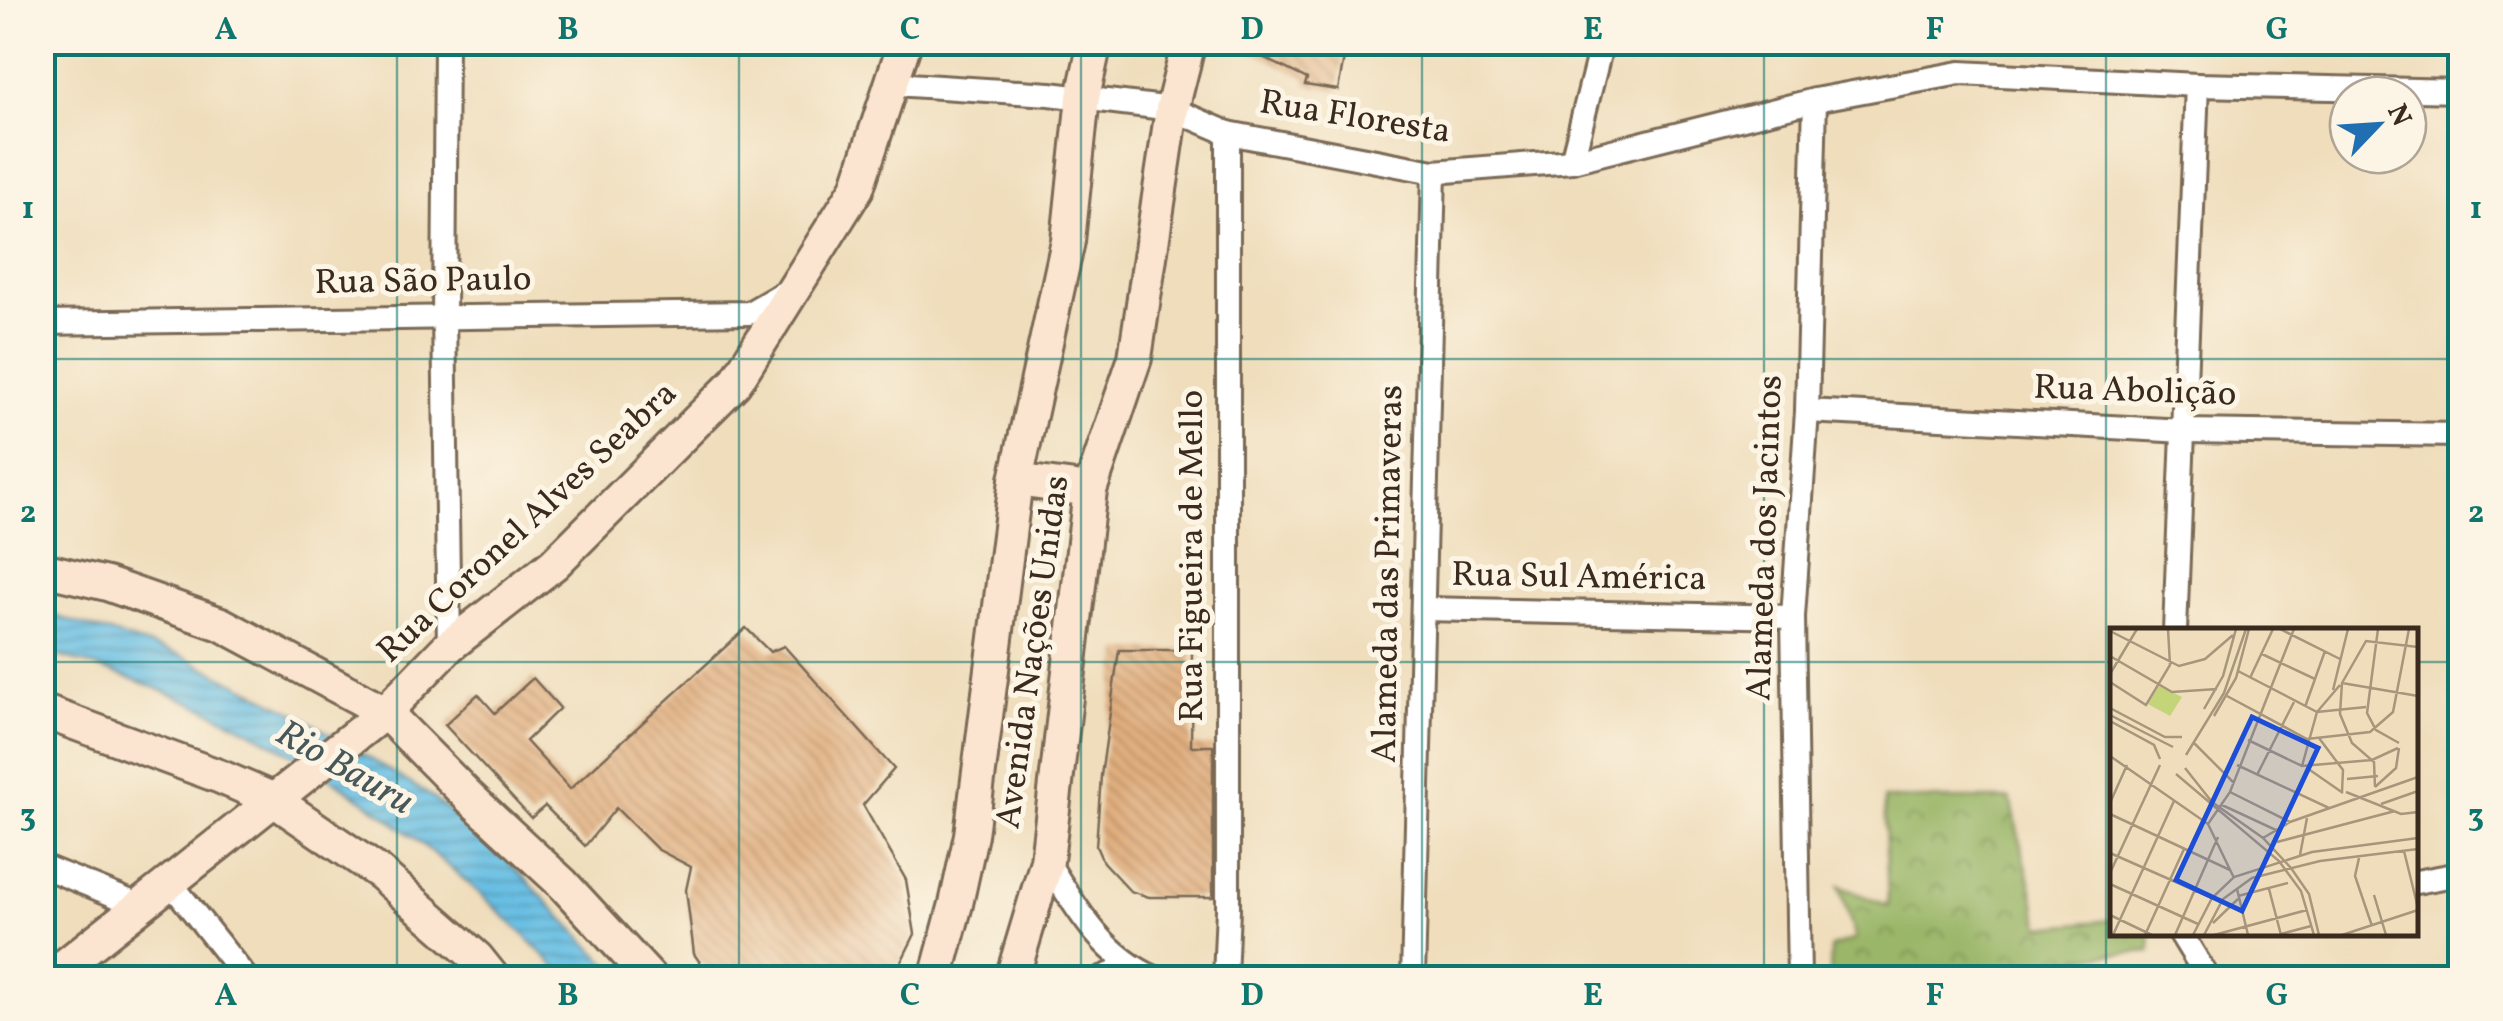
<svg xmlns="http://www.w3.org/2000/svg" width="2503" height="1021" viewBox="0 0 2503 1021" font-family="Vollkorn,serif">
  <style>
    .forest { fill: url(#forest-crowns); stroke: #6a7043; stroke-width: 2.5 }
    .water { fill: url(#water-rules); stroke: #517481; stroke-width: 2.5 }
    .building { fill: url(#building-back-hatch) }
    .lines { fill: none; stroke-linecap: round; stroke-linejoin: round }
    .street-casing { stroke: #7a6955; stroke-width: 28 }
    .secondary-casing { stroke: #7a6955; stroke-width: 38 }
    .street { stroke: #fff; stroke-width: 22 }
    .secondary { stroke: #fce5d0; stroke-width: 32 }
    .grid { fill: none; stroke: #0f766e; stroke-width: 2.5; stroke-opacity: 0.55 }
    .labels { text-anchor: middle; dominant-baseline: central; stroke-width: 10; stroke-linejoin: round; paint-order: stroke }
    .street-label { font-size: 35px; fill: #3b2a1e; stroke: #fcf5e5 }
    .water-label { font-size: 38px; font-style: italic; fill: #485759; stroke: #fcf5e5 }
    .inset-road { fill: none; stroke: #a7957c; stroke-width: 2.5 }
    .view { fill: #1d4ed8; fill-opacity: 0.15; stroke: #1d4ed8; stroke-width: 5 }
    .inset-edge { fill: none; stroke: #3b2a1e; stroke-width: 5 }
    .neatline { fill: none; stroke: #0f766e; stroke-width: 4 }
    .grid-label { font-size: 32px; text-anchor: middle; font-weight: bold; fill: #0f766e }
  </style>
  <defs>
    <pattern id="forest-crowns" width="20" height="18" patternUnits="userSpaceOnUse" patternTransform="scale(2.5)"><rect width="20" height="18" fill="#9ab668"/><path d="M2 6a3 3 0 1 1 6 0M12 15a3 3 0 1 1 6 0" fill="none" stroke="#7f9455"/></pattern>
    <pattern id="water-rules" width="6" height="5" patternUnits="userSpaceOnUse" patternTransform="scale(2.5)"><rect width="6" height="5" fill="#67bfe4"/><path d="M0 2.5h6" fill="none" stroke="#569bb8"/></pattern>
    <pattern id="building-back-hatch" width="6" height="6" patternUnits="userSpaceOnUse" patternTransform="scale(2.5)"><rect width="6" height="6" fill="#e1af7f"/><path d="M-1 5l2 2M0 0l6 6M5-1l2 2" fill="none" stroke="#b88f67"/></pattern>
  </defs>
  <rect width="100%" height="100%" fill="#fcf5e5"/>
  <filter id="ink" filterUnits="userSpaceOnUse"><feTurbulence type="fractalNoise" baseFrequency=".01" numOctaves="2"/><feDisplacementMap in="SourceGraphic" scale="20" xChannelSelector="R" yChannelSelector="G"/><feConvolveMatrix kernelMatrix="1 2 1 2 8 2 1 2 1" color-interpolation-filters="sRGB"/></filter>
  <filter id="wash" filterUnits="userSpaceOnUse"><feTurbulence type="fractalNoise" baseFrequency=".0048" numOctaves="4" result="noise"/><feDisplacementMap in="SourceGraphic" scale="40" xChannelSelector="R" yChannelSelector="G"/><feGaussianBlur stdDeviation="2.25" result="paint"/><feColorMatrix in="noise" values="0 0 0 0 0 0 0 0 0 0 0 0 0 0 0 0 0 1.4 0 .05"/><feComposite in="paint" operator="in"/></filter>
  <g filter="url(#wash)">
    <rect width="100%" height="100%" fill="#efddbb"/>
    <!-- forest -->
    <path class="forest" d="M1884 799H2010L2041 927 2113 920V934H2150L2151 951 2079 957V978H1830L1831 947 1856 939 1839 886 1888 906Z"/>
    <!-- water -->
    <path class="water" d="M42 612 180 655 298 714 429 795 503 856 621 978H566C448 852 302 740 137 681 106 669 74 661 43 651Z"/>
    <g id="blocks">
      <!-- building -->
      <g class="building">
        <path d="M1232 42H1347L1338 90 1305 85 1307 79Z"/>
        <path d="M746 628 770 652 784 646 894 769 863 805 906 880 915 934 893 978H711L694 954 686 890 691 867 657 849 616 808 585 846 545 806 531 818 445 725 478 694 495 713 533 678 560 708 526 741 570 789Z"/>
        <path d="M1119 650H1192L1191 746H1213V897H1149L1130 891 1103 862 1096 846 1101 776Z"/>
      </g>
    </g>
  </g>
  <g filter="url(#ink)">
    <use href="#blocks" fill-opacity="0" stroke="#7a6955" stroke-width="2.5"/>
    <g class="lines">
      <defs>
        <g id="street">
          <path d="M446 42 444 316 449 646"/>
          <path d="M894 84 1050 94 1172 109 1228 133 1434 172 1572 161 1815 100 1960 73 2197 85 2460 91"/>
          <path d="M1572 161 1602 42"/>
          <path d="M42 323 749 313 792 288"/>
          <path d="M1807 411 2185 431 2460 435"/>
          <path d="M1424 609 1793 617"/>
          <path d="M2175 631 2197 85"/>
          <path d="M1047 861C1076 908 1103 956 1155 978"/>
          <path d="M42 866 141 906"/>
          <path d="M170 882 246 978"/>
          <path d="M2416 882 2460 874"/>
          <path d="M2181 934 2208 978"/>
          <path d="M1101 978 1122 970 1135 969"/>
          <path d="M1225 978 1228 909V133"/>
          <path d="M1413 978 1434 172"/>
          <path d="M1799 978 1793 617 1807 411 1815 100"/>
        </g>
        <g id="secondary">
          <path d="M1016 480 1090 490"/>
          <path d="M42 569 107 584 221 624 385 712 468 796 563 884 650 978"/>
          <path d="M42 711 221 777 274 800 380 873 477 958 493 978"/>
          <path d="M49 978 385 712 449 646 554 564 735 383 857 188 905 42"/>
          <path d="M936 978 956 904 971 835 1016 480 1068 241 1083 97 1095 42"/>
          <path d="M1012 978 1047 861 1090 490 1135 358 1172 109 1189 42"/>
        </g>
      </defs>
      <!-- street casing -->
      <use href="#street" class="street-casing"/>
      <!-- secondary casing -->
      <use href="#secondary" class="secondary-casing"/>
      <!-- street -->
      <use href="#street" class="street"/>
      <!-- secondary -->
      <use href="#secondary" class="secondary"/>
    </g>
  </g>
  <!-- grid -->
  <path class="grid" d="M397 42V978M739 42V978M1081 42V978M1422 42V978M1764 42V978M2106 42V978M42 359H2460M42 662H2113M2416 662H2460"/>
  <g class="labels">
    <!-- street labels -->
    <g class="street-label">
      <text transform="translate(1355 118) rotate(9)">Rua Floresta</text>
      <text transform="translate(423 282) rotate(-1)">Rua São Paulo</text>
      <text transform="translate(2135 392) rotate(2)">Rua Abolição</text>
      <text transform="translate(528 523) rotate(-43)">Rua Coronel Alves Seabra</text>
      <text transform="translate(1766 538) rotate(-88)">Alameda dos Jacintos</text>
      <text transform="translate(1193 556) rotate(-90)">Rua Figueira de Mello</text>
      <text transform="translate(1389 574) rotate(-89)">Alameda das Primaveras</text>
      <text transform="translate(1579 578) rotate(1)">Rua Sul América</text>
      <text transform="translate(1034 652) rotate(-82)">Avenida Nações Unidas</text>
    </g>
    <!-- water labels -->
    <g class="water-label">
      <text transform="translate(344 769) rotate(30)">Rio Bauru</text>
    </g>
  </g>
  <!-- overview -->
  <g transform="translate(2110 628)">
    <rect width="308" height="308" fill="#efddbb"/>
    <path d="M49 58 72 69 60 88 38 76Z" fill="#c3d578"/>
    <path class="inset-road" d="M170 1 230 31M268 1 257 85 266 102 289 115M0 3 69 38 95 31 123 7M152 26 205 51M0 28 62 64 107 61M128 43 207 84 256 79M0 46 27 1M140 50 163 1M0 54 36 77 60 37 58 1M232 55 308 68M223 62 238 1M117 68 197 111 260 104 283 84 299 1M195 79 215 23M0 80 55 109H72M94 81 113 48 126 1M0 87 63 119M104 88 126 50 139 1M0 93 44 117 50 131M209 110 233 142 232 164M138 112 192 138 262 132 288 120M84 115 124 155M76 127 114 65 136 1M0 128 98 196 124 250M127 137 219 180M192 138 207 84 230 57M75 140 102 174 153 210 181 240 199 266 209 307M197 140 233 165M66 146 169 233 191 263 204 307M147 147 184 74M237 151 268 148M265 159 264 134 242 115 230 86 232 55 256 13 308 19M265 159 286 140 289 120M120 164 180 194M236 164 291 186 308 184M0 175 17 137M271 176 308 163M112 177 168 203M0 186 120 242M98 196 120 164 184 1M153 210 180 194 308 149M167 214 285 183M294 223 308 280M0 225 102 270M190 227 197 190M249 230 245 248 262 298M0 245 50 137M0 256 88 296M127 261 138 307M159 261 171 307M264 267 276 307M128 268 178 255M0 287 42 307M103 295 128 271M171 306 201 298M3 307 64 173M35 307 74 221M65 307 108 209M83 307 102 270 124 249 202 224 308 210M94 307 113 271 142 250 210 233 308 221M104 307 197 282M232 307 308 282"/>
    <path class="view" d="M142 89 208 120 132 283 66 252Z"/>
    <rect width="308" height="308" class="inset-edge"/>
  </g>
  <!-- margin -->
  <rect width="2503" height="1021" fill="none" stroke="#fcf5e5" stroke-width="110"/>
  <!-- north arrow -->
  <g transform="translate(2378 125) rotate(65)"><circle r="48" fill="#fcf5e5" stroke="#afa495" stroke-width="2.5"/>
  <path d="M0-8L18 38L0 25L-18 38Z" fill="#1f6fb2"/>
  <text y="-15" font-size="28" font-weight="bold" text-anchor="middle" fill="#3b2a1e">N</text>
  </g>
  <rect x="55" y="55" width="2393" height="911" class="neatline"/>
  <g class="grid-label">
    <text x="226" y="39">A</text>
    <text x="568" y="39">B</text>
    <text x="910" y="39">C</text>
    <text x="1252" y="39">D</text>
    <text x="1593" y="39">E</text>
    <text x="1935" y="39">F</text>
    <text x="2277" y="39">G</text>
    <text x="28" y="218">1</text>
    <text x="2476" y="218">1</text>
    <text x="28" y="522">2</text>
    <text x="2476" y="522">2</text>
    <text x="28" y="826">3</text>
    <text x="2476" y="826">3</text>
    <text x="226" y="1005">A</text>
    <text x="568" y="1005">B</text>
    <text x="910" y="1005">C</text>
    <text x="1252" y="1005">D</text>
    <text x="1593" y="1005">E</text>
    <text x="1935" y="1005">F</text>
    <text x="2277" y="1005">G</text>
  </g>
</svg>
